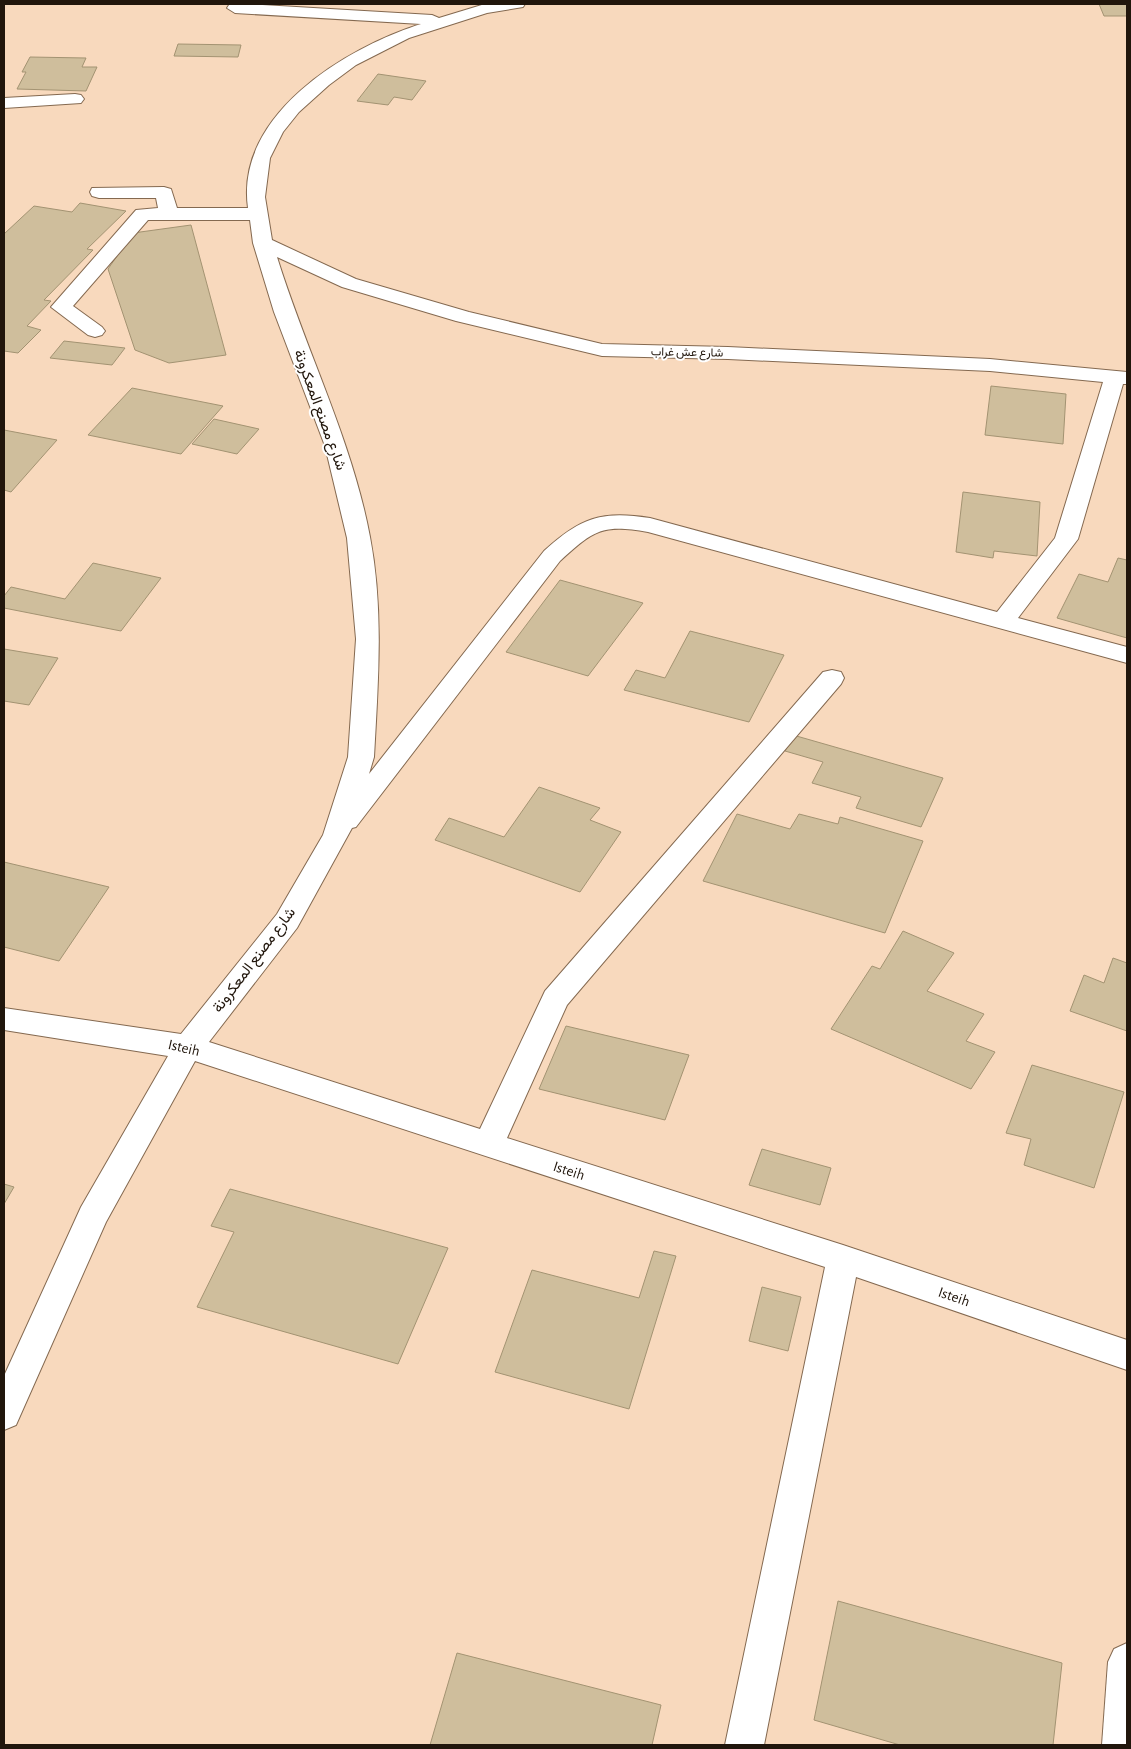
<svg xmlns="http://www.w3.org/2000/svg" width="1131" height="1749" viewBox="0 0 1131 1749" font-family="'Alegreya Sans',Vazirmatn,sans-serif">
  <style>
    .building { fill: #cfbe9c; stroke: #a39372 }
    .lines { fill: none; stroke-linecap: round; stroke-linejoin: round }
    .minor-casing { stroke: #846950; stroke-width: 2 }
    .minor { fill: #fff; fill-rule: evenodd }
    .labels { text-anchor: middle; dominant-baseline: central; stroke-width: 4; stroke-linejoin: round; paint-order: stroke }
    .far-street-label { font-size: 12px; fill: #21160c; stroke: #fff }
    .street-label { font-size: 15px; fill: #21160c; stroke: #fff }
  </style>
  <rect width="100%" height="100%" fill="#f8d9bd"/>
  <!-- building -->
  <g class="building">
    <path d="M1099 4H1127V16H1104Z"/>
    <path d="M178 44 241 45 238 57 174 56Z"/>
    <path d="M30 57 86 58 82 67H97L86 91 17 89 26 72H22Z"/>
    <path d="M378 74 426 81 412 100 394 97 388 105 357 101Z"/>
    <path d="M80 203 126 211 87 249 93 250 44 300 51 301 27 326 41 330 18 353 4 351V234L34 206 72 212Z"/>
    <path d="M191 225 226 355 169 363 135 350 108 269 133 233Z"/>
    <path d="M64 341 125 348 112 365 50 358Z"/>
    <path d="M991 386 1066 394 1063 444 985 435Z"/>
    <path d="M132 388 223 406 181 454 88 435Z"/>
    <path d="M214 419 259 429 237 454 192 444Z"/>
    <path d="M4 430 57 440 11 492 4 490Z"/>
    <path d="M963 492 1040 502 1037 556 994 551 993 558 956 552Z"/>
    <path d="M1118 558 1127 560V638L1057 618 1079 574 1108 582Z"/>
    <path d="M93 563 161 578 121 631 4 608V596L11 587 65 599Z"/>
    <path d="M560 580 643 603 588 676 506 652Z"/>
    <path d="M690 631 784 655 749 722 624 690 636 670 665 678Z"/>
    <path d="M4 649 58 658 29 705 4 701Z"/>
    <path d="M793 735 943 778 921 827 856 808 861 797 812 783 823 762 785 751Z"/>
    <path d="M539 787 600 808 590 820 621 832 580 892 435 840 449 818 504 837Z"/>
    <path d="M737 814 790 829 799 814 838 824 840 817 923 841 885 933 703 881Z"/>
    <path d="M4 862 109 887 59 961 4 947Z"/>
    <path d="M903 931 954 953 927 991 984 1014 966 1041 995 1052 971 1089 831 1029 872 966 880 969Z"/>
    <path d="M1113 958 1127 963V1031L1070 1011 1084 975 1104 983Z"/>
    <path d="M566 1026 689 1055 665 1120 539 1089Z"/>
    <path d="M1032 1065 1124 1092 1094 1188 1024 1165 1031 1139 1006 1133Z"/>
    <path d="M762 1149 831 1168 820 1205 749 1185Z"/>
    <path d="M4 1184 14 1187 4 1204Z"/>
    <path d="M230 1189 448 1248 398 1364 197 1307 234 1232 211 1226Z"/>
    <path d="M654 1251 676 1256 629 1409 495 1372 532 1270 639 1298Z"/>
    <path d="M762 1287 801 1297 788 1351 749 1341Z"/>
    <path d="M838 1601 1062 1663 1053 1745H900L814 1720Z"/>
    <path d="M457 1653 661 1705 652 1745H430Z"/>
  </g>
  <g class="lines">
    <defs>
      <g id="minor">
        <path d="M244 4 432 15 439 18 485 4H525L523 7 487 13 409 38 356 65 329 85 299 112 283 132 270 158 265 197 272 240 356 279 469 312 602 344 728 347 990 359 1127 372V384H1123L1078 539 1018 618 1127 647V663L648 532C602 524 594 530 560 561L356 827 352 828 297 928 209 1042 480 1129 545 991 823 672 832 670 841 672 844 678 841 684 567 1005 507 1138 843 1245 1127 1340V1370L856 1277 764 1745H725L825 1267 195 1061 106 1222 16 1425 4 1430V1376L81 1207 168 1056 4 1030V1008L181 1034 277 914 323 835 348 757 356 639 347 538 325 446 274 312 253 243 250 220H148L73 306 102 327 105 331 102 335 95 337 88 335 51 307 136 210 158 208 156 198H99L92 196 90 192 92 188 164 187 171 189 177 208H248C235 115 345 48 421 24L235 13 227 8 229 5ZM277 257 342 287 456 321 602 356 728 359 990 371 1103 382 1055 538 997 612 650 518C601 510 580 518 544 551L369 774 374 757C378 684 384 610 370 537 352 440 306 351 277 257Z"/>
        <path d="M75 94 81 95 84 99 81 103 4 108V98Z"/>
        <path d="M1127 1643V1745H1102L1108 1662 1114 1649Z"/>
      </g>
    </defs>
    <!-- minor casing -->
    <use href="#minor" class="minor-casing"/>
    <!-- minor -->
    <use href="#minor" class="minor"/>
  </g>
  <g class="labels">
    <!-- far-street labels -->
    <g class="far-street-label">
      <text transform="translate(687 352) rotate(1)">شارع عش غراب</text>
    </g>
    <!-- street labels -->
    <g class="street-label">
      <text transform="translate(320 410) rotate(70)">شارع مصنع المعكرونة</text>
      <text transform="translate(254 960) rotate(-53)">شارع مصنع المعكرونة</text>
      <text transform="translate(184 1048) rotate(13)">Isteih</text>
      <text transform="translate(569 1171) rotate(18)">Isteih</text>
      <text transform="translate(954 1297) rotate(19)">Isteih</text>
    </g>
  </g>
  <!-- border -->
  <rect width="1131" height="1749" fill="none" stroke="#21160c" stroke-width="10"/>
</svg>
